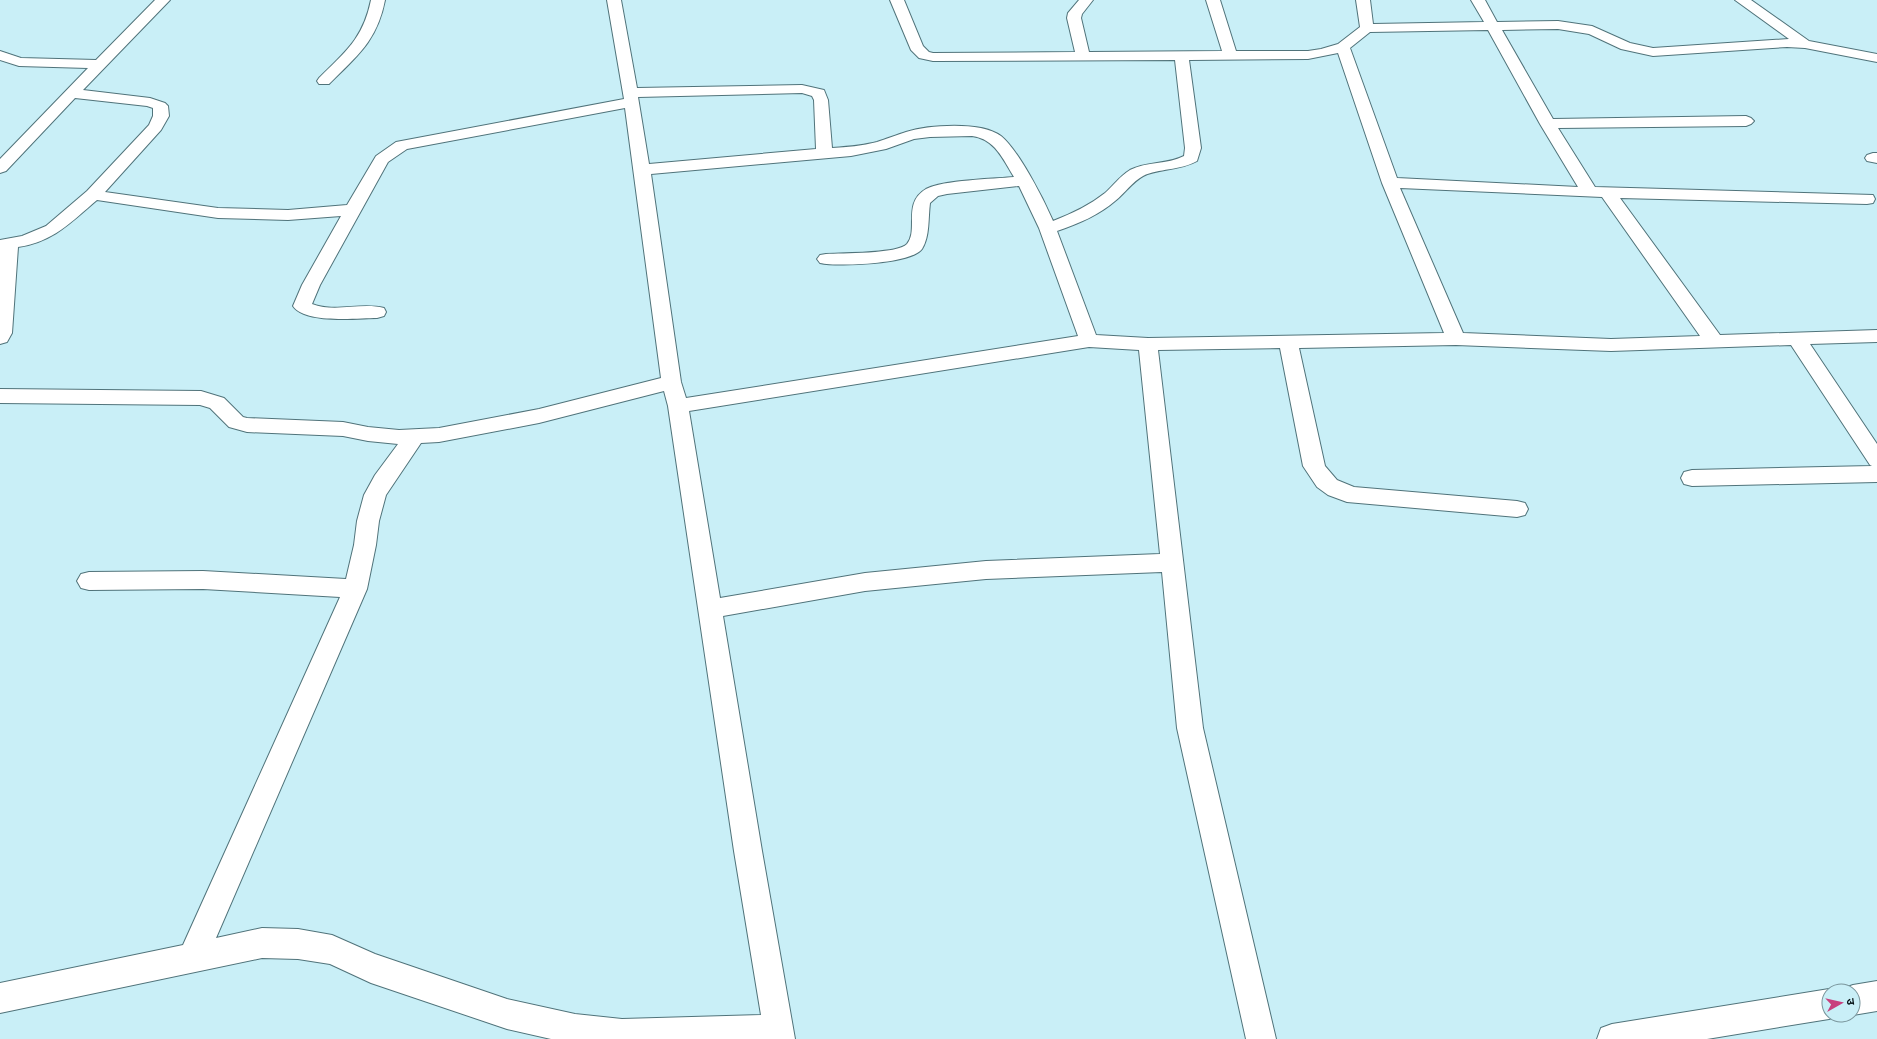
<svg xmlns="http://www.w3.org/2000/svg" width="1877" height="1039" viewBox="0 0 1877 1039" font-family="'Public Sans','Noto Sans Devanagari',sans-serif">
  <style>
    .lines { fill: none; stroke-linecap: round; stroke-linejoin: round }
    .minor-casing { stroke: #50737a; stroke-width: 2 }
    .minor { fill: #fff; fill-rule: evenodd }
  </style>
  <rect width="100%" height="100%" fill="#c9eff7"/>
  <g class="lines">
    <defs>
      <g id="minor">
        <path d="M155 0H170L83 90 150 98 165 103 168 106 169 116 161 130 105 192 218 208 288 210 347 205 376 156 396 142 624 99 607 0H621L637 88 802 85 824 90 828 100 832 148C847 147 862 146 877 142 887 139 896 135 906 132 928 125 981 121 1001 136 1019 151 1043 198 1053 221 1071 214 1090 205 1105 193 1113 186 1120 176 1130 170 1147 161 1167 165 1184 156L1185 148 1175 60 933 61 919 58 911 50 890 0H904L923 46 929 52 933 53 1075 52 1067 18 1068 13 1079 0H1093L1082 14 1081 18 1089 52 1222 51 1206 0H1220L1236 51H1308L1321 49 1338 44 1360 27 1356 0H1370L1373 24 1484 22 1471 0H1485L1497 22 1558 21 1592 26 1630 43 1653 48 1789 39 1735 0H1751L1809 41 1877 54V62L1805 48 1787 47 1653 56 1621 49 1589 34 1558 29 1502 30 1553 119 1746 116 1751 118 1754 121 1751 124 1746 126 1558 128 1595 187 1873 195 1875 199 1873 203 1867 204 1620 198 1720 335 1877 330V342L1810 344 1877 444V482L1692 486 1684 484 1681 478 1684 472 1692 470 1872 466 1870 465 1791 345 1611 351 1456 345 1299 348 1325 466 1337 480 1354 487 1517 501 1525 503 1528 509 1525 515 1517 517 1347 502 1328 495 1317 487 1303 466 1280 348 1158 350 1203 728 1276 1039H1246L1177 728 1162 572 986 579 865 591 723 616 762 851 795 1039H551L507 1029 371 983 330 964 298 959 262 958 0 1013V983L183 945 340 597 203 589 89 590 81 588 77 581 81 574 89 572 203 571 346 579 354 545 357 521 364 495 375 475 398 444 368 441 343 436 247 432 229 427 210 408 200 405 0 403V389L201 391 224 398 243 417 247 418 343 422 368 427 399 430 439 428 539 409 661 378 625 108 407 149 388 162 320 285 312 304C335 313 361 302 384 308L386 312 384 316 377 318C357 318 305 324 293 306L302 285 341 216 288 220 218 218 97 200C71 222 53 242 18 247L12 333 7 342 0 344V240L22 236 46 226 87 191 149 125 153 116V108L147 106 75 98 6 171 0 173V159L88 68 19 66 0 60V51L21 58 96 60ZM1488 30 1540 124 1578 187 1397 178 1350 48 1370 32ZM1338 53 1382 183 1444 333 1148 338 1096 335 1057 231C1078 224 1099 215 1115 201 1125 193 1132 182 1143 176 1159 168 1179 171 1197 161L1201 148 1189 60 1308 59ZM802 93 812 96 814 100 816 149 649 164 638 97ZM972 136C995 139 1003 159 1014 177 993 179 943 180 926 189 902 203 919 230 907 244 898 254 841 253 826 254L820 255 817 259 820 263C838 267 911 264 922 249 930 236 928 218 930 203L938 196 947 194 1019 186 1039 228 1078 336 686 398 681 382 651 174 851 156 886 149 914 139 930 137ZM1400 188 1602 197 1700 336 1611 339 1463 333ZM1089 347 1139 350 1160 554 986 561 865 573 720 598 689 411ZM664 391 668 406 734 851 761 1015 622 1019 575 1014 507 999 375 954 332 935 298 929 262 928 216 938 367 589 376 545 379 521 386 495 421 443 439 442 539 423Z"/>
        <path d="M371 0H385C377 41 357 56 329 84H319L317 81 319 78C345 52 363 39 371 0Z"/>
        <path d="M1873 153H1877V163L1867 161 1865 158 1867 155Z"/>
        <path d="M1877 981V1011L1853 1015V991H1842V989L1853 985Z"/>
        <path d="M1829 989 1834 991H1829V1015H1839L1829 1019 1707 1039H1597L1601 1028 1612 1024Z"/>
      </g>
    </defs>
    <!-- minor casing -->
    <use href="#minor" class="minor-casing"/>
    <!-- minor -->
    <use href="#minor" class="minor"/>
  </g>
  <!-- north arrow -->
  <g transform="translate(1841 1003) rotate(82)"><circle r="19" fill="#c9eff7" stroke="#7a959b"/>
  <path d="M0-3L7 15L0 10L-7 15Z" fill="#c8407e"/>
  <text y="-6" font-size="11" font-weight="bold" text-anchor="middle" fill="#030e11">उ</text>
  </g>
</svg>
